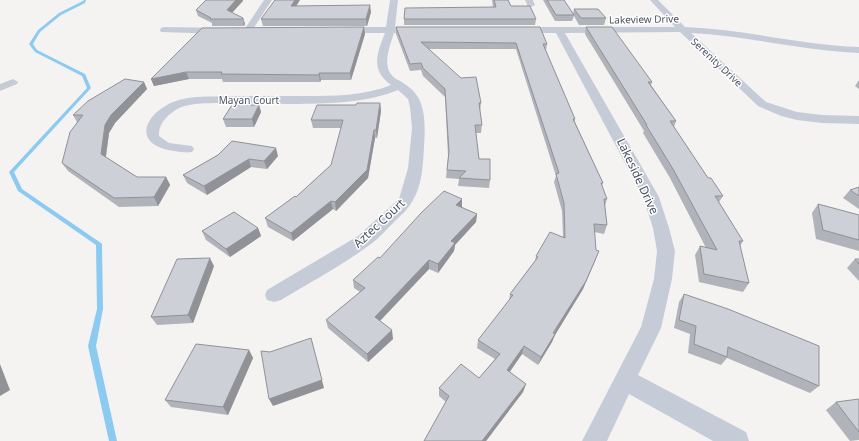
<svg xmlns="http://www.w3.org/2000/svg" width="859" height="441" viewBox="0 0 859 441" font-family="'Noto Sans',sans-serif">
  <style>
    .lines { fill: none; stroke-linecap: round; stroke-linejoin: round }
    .stream { fill: #8bcbf2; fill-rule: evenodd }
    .street { fill: #c6ccd7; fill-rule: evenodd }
    .wall { fill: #b1b3ba }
    .shaded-wall { fill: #909297 }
    .building { fill: #ced0d8; stroke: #909297 }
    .labels { text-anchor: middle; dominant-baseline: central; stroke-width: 3; stroke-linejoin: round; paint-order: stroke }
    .far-street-label { font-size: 10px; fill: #495162; stroke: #fff }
    .street-label { font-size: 12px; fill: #495162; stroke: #fff }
  </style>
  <rect width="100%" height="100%" fill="#f5f3f2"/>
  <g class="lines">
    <!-- stream -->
    <path class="stream" d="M84 0H86L85 3 61 15 40 32 33 44 37 50 85 74 91 88 14 172 22 189 101 243 102 244 103 309 96 346 117 441H109L88 346 97 309 96 245 18 191 9 172 87 88 82 76 35 52 29 44 38 30 59 13 83 1Z"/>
    <!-- street -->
    <g class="street">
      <path d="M264 0H272L251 32H245L244 30Z"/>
      <path d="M390 0H398L395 27H417L421 30 417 33H394C389 49 379 72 400 81 407 85 415 91 419 99 426 113 425 132 424 147 423 165 422 185 413 200 408 210 400 216 393 223 386 230 379 238 371 244 343 265 311 282 281 300L274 302 267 300 265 295 267 290 358 236 399 199 408 168 412 128 410 107 408 99 398 90C353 109 285 103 236 103 221 103 194 102 181 107 169 113 158 123 159 136L169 143 192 146 194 149 192 152C186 153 180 152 174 151 132 145 143 115 173 102 190 95 212 97 230 96 255 96 279 96 304 96 333 96 364 96 391 85 370 70 377 53 385 33H344L340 30 344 27H386Z"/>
      <path d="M525 0H533L535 5 531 7H528Z"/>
      <path d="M650 0H658L685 27C744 29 801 45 859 47V53C803 51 748 36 691 33L766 102 797 112 822 115 859 116V124L822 123 797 120 781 116 758 106 680 32 565 33 659 197 669 228 675 251 672 279 661 328 638 375 746 432 749 441H713L629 394 607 441H582L641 327 654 279 657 251 653 228 643 197 556 33H520L516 30 520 27H675Z"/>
      <path d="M164 27 221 28 226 31 221 34 161 32 160 30 161 28Z"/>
      <path d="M13 79 18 82 17 84 0 91V84Z"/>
    </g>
  </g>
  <!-- wall -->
  <g class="wall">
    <path d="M206 0H243L232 13 243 18 245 24 244 26H212V23L198 16 196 10Z"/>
    <path d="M492 0H508L511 6 536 19 535 25H404V19L493 7Z"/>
    <path d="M543 0H564L573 14 574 9 606 18 604 25H579L574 16 572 21H555Z"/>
    <path d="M296 6 371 12 367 26H263L261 19Z"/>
    <path d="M364 27 365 34 351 80H321L320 82H223L222 79H189L154 86 151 79Z"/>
    <path d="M396 27 547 44 546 51 575 119V122L603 183 602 186 607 199 605 206 607 225 604 234 594 232 596 259 583 289 555 335 552 342 538 365 522 354 510 372 526 384 523 392 486 441H424L446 402 439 396V388L479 378 495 359 477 348 478 340 509 301 510 294 535 261 536 256 563 237 562 211 554 182 556 176 516 49H429L481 103 480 111 482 125 481 133H476L479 159 490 180 489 188 458 186 459 179 446 178 448 156 445 97 423 76 421 70 410 71 396 34Z"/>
    <path d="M586 27 652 82 651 85 676 121 674 127 708 178 723 196 719 202 743 241 740 246 749 283 743 292 699 282 695 255 700 246 706 248 670 178 643 133 644 131 585 34Z"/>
    <path d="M859 80V89L855 86Z"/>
    <path d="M144 82 147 89 115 123 109 133 106 157 137 177H166L170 185 158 206 119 207 68 171 62 163 77 122 73 115Z"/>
    <path d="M380 103 381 111 377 138H375L368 178 336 211 333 209 293 241 268 227 265 218 296 197 331 165 341 128H313L311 120 356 105Z"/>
    <path d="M259 105 261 112 254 127H226L223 119Z"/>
    <path d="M218 155 278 156 267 169 251 167 207 195 187 183 183 175Z"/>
    <path d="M859 187V209L843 198 850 190Z"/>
    <path d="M818 204 859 215V251L816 239 812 213Z"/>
    <path d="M462 207 477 214 476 222 455 245 454 251 438 273 429 269 380 321 393 339 368 362 328 328 326 320 360 292 354 288 353 280 380 258Z"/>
    <path d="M258 228 261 236 230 257 206 240 202 231Z"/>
    <path d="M855 259H859V281L847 268Z"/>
    <path d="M214 266 193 323 157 325 151 317Z"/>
    <path d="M684 294 819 386 810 393 727 358 721 365 688 353 690 334 674 328 679 302Z"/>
    <path d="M249 350 253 358 228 415 171 407 165 400Z"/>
    <path d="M859 399V440L850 441 826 410 836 402Z"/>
  </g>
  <!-- shaded-wall -->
  <g class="shaded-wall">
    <path d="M236 0H243V1L229 16 227 10Z"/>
    <path d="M295 0H300L292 13 291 6Z"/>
    <path d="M370 5 371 12 367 26 366 19Z"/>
    <path d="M243 18 245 24 244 26 243 19Z"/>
    <path d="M364 27 365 34 351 80 350 73Z"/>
    <path d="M186 72 189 79 154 86 151 79Z"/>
    <path d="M319 73 321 80 320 82 319 75Z"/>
    <path d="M144 82 147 89 115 123 109 133 105 162 101 154 105 125 111 115Z"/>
    <path d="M380 103 381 111 377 138 376 130Z"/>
    <path d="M259 105 261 112 254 127 252 119Z"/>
    <path d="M374 130 375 138 368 178 336 211 335 202Z"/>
    <path d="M276 148 278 156 267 169 264 161Z"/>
    <path d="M249 159 251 167 207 195 204 186Z"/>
    <path d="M166 177 170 185 158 206 154 197Z"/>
    <path d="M462 199V208L456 205Z"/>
    <path d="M331 201 333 209 293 241 291 233Z"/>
    <path d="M477 214 476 222 455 245 454 251 438 273V264L451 241Z"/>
    <path d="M258 228 261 236 230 257 226 249Z"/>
    <path d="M599 251 583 289 555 335 552 342 538 365 541 357Z"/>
    <path d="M210 258 214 266 193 323 188 315Z"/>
    <path d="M429 260V269L376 325 375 317Z"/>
    <path d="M392 330 393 339 368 362 367 354Z"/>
    <path d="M311 338 324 388 273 406 269 399Z"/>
    <path d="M524 346 522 354 505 378 507 370Z"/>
    <path d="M249 350 253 358 228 415 223 407Z"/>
    <path d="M0 364 10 390 0 396Z"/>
    <path d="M526 384 523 392 486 441H482Z"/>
  </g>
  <!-- building -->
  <g class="building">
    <path d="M206 0H236L227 10 243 18V19H210L211 18 196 10Z"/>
    <path d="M275 0H295L291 6 370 5 366 19H261Z"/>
    <path d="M494 0H508L511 6H530L536 19H404L405 8 496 7Z"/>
    <path d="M547 0H564L574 15H556Z"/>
    <path d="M574 9H598L606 18H581Z"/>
    <path d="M364 27 350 73H319V75L221 74 222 72H186L151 79 202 28Z"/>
    <path d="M396 27H540L547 44H543L575 119H573L603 183H601L607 199H604L607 225 594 224 596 250 599 251 586 281 553 333 555 334 541 357 524 346 507 370 526 384 482 441H424L449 396 439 388 461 364 479 378 500 354 478 340 513 295 510 294 538 257 536 256 550 232 565 238 564 203 556 174 559 173 516 43 421 42 461 78 476 77 481 103H479L482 125H475L479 159H490V180L459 178 466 171 447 170 449 152 445 89 423 68 421 63 410 64Z"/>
    <path d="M586 27H612L652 82H648L676 121H670L708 178H711L723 196H715L743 241H739L749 283 704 274 700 246 717 250 673 169 646 125H647Z"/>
    <path d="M125 79 144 82 111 115 105 125 101 154 137 177H166L154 197 114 198 62 163 70 132 83 115H73L88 101Z"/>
    <path d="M357 103H380L376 130H374L367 170 335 202 331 201 291 233 265 218 295 196 296 197 331 165 343 120H311L317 105H356Z"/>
    <path d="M232 105H259L252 119H223Z"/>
    <path d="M232 141 276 148 264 161 249 159 204 186 183 175 218 155Z"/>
    <path d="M859 187V196L850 190Z"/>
    <path d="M444 191 462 199 456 205 477 214 451 241 455 243 438 264 429 260 375 317 392 330 367 354 326 320 365 288 353 280 378 257 380 258 422 212Z"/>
    <path d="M818 204 859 215V240L823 230Z"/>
    <path d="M234 212 258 228 226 249 202 231Z"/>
    <path d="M210 258 188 315 151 317 177 259Z"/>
    <path d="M855 259H859V264Z"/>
    <path d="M684 294 728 309 819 346V386L728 347 727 357 694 344 696 326 679 320Z"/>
    <path d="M311 338 322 380 269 399 261 351 270 352Z"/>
    <path d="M196 344 249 350 223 407 165 400Z"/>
    <path d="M859 399V432L836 402Z"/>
  </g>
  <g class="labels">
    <!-- far-street labels -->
    <g class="far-street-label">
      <text transform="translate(644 19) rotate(-1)">Lakeview Drive</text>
      <text transform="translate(717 62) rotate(43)">Serenity Drive</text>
      <text x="249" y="100">Mayan Court</text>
    </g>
    <!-- street labels -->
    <g class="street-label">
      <text transform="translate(638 176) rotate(65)">Lakeside Drive</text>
      <text transform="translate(379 223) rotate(-43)">Aztec Court</text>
    </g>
  </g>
</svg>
